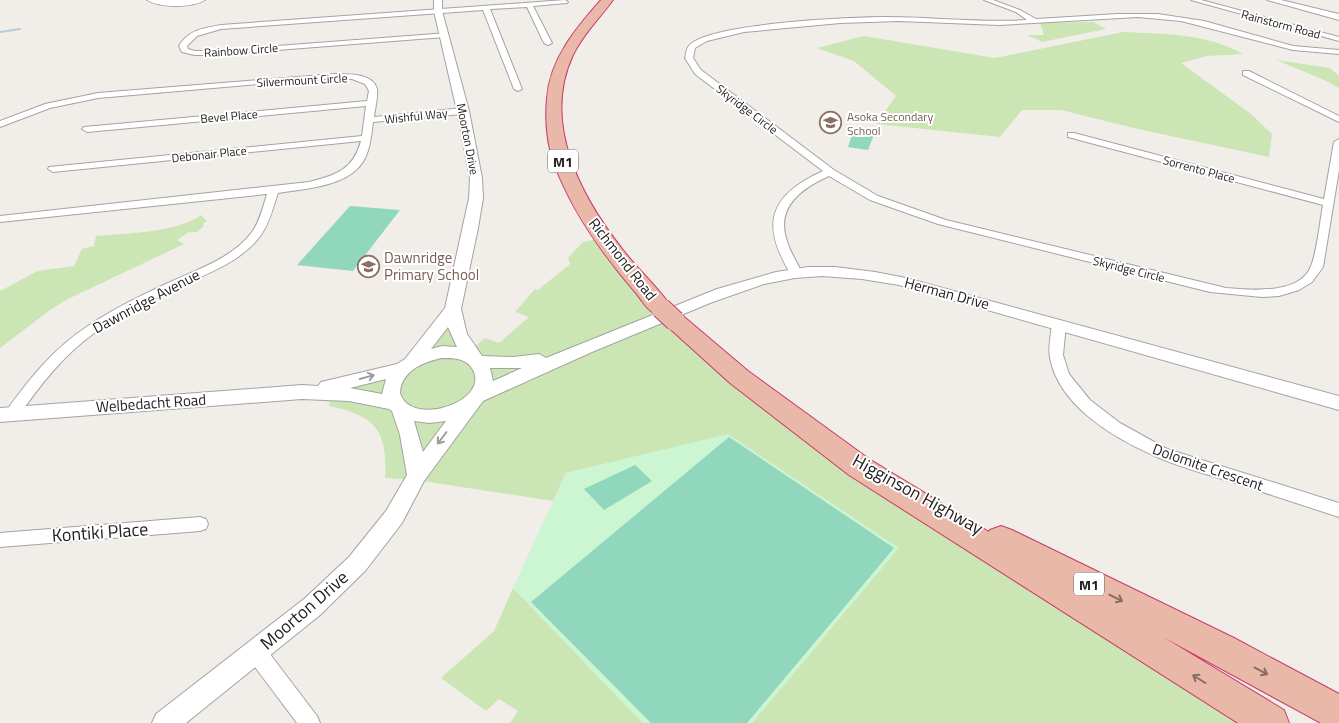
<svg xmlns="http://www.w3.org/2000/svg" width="1339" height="723" viewBox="0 0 1339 723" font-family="'Titillium Web',sans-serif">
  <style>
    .grass { fill: #cce5b5 }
    .park { fill: #ccf5d1 }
    .pitch { fill: #90d7bd }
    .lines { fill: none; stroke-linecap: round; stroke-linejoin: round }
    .stream { stroke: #afcfd9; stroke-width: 2 }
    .minor-casing { stroke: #a3a3a3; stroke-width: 2 }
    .tertiary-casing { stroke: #a3a3a3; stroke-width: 2 }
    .trunk-casing { stroke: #c93c69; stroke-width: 2 }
    .minor { fill: #fff; fill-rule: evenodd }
    .tertiary { fill: #fff; fill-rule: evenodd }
    .trunk { fill: #e9b8a8; fill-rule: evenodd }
    .trunk-bridge-casing { stroke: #c93c69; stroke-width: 22; stroke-linecap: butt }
    .trunk-bridge { stroke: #e9b8a8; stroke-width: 20 }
    .oneway { stroke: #9c9c9c }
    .oneway2 { stroke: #866d65 }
    .labels { text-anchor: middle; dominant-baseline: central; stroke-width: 4; stroke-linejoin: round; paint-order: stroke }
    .far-street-label { font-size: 12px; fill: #222; stroke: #fff }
    .far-education-label { font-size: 12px; fill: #785e54; stroke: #fff; text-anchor: start }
    .shield { fill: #fff; stroke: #646464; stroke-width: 1 }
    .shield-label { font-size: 14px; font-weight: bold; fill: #222 }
    .education-label { font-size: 15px; fill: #785e54; stroke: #fff; text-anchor: start }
    .street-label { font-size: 15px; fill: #222; stroke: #fff }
    .near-street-label { font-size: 18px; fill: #222; stroke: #fff }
  </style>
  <rect width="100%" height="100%" fill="#f1eee9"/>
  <!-- grass -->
  <g class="grass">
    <path d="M1093 22 1106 29 1042 42 1027 35H1044L1040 23Z"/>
    <path d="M1123 32C1164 34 1206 33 1243 54L1207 56 1181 63 1251 114 1272 134 1269 157 1138 129 1061 110H1022L1000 137 876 124 896 96 854 61 817 48 864 36 995 58Z"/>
    <path d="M1276 60 1330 68 1339 76V88L1324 80Z"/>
    <path d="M201 215 207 221 203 224 204 226 197 232H189L177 240 184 244 66 300 50 310 0 348V291L38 271 74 266 82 249 94 246 96 236C128 233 175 233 201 215Z"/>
    <path d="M602 238 724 367 1269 723H752L898 548 728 435 566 473 553 501 416 480 385 478C388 430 375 416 329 406L332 386 404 367 453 309 460 338 477 345 485 338 499 343 529 317 515 312 535 289 538 290 570 264 568 258 583 242Z"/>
    <path d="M513 588 643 723H510L518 711 499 699 486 711 441 678 494 631Z"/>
  </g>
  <!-- park -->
  <path class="park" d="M728 434 899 548 752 723H643L513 588 566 473Z"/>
  <!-- pitch -->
  <g class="pitch">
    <path d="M854 129 875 132 868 150 848 147Z"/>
    <path d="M350 206 400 210 353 271 297 265Z"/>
    <path d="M729 437 894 548 747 723H651L531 602Z"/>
    <path d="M635 465 652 481 604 510 584 489Z"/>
  </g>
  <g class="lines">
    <!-- stream -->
    <path class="stream" d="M0 32 20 29"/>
    <defs>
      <g id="minor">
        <path d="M147 0H205C192 8 160 8 147 0Z"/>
        <path d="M565 0 568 2 567 3 533 6 552 43 548 45 544 43 527 7 490 9 522 89 518 91 514 89 483 10 221 29 197 36 187 46 188 49 195 51H212L448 33V37H445L212 55H194L182 52 179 46C188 30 204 28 221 25Z"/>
        <path d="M984 0H993L1020 10 1036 19 1118 14H1158L1204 21 1293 46 1339 50V54L1293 50 1181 21 1138 17 999 25 899 21 840 23 744 32 707 41 695 48 693 58 701 70 834 170 878 196 946 220 1226 288C1251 290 1300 295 1311 266 1317 252 1320 221 1323 205L1068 137V133H1074L1324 199 1334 142 1339 139V170L1323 267 1312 282 1299 290 1279 296 1262 297 1210 292 938 224 870 200 829 176C802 188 775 207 787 241 790 252 797 262 802 273L796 277 792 276C760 225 768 196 823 171L695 74 685 58C686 55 686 50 688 47 703 23 855 17 886 17 933 17 980 23 1027 20L1016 12Z"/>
        <path d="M1191 0H1201L1339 37V41Z"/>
        <path d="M1243 71H1249L1339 116V122L1243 75Z"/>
        <path d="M335 74C348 74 373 73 377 89 378 97 375 109 374 117L463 108 467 111 463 114 373 122C371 137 370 155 359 167 341 187 303 189 278 193 273 207 270 222 261 235 242 262 204 275 174 289 148 302 122 315 97 331 64 354 40 385 17 418L12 419 7 418 5 414 7 410C30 378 54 348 88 326 113 309 140 296 168 283 196 270 233 258 252 232 260 221 263 207 267 194L0 222V216L309 182C336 175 353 170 361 141L53 172 48 169 49 167 362 136 366 106 87 132 82 129 84 127 367 101 369 91 365 84 352 79H318L98 98 50 108 0 127V121L45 104 98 93Z"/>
        <path d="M1059 320 1066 324 1063 355 1069 374 1090 400 1120 423 1167 449 1339 503V517C1305 506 1272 495 1238 484 1211 475 1181 468 1155 456 1114 438 1059 406 1050 358 1048 347 1051 335 1052 324Z"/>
        <path d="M200 517 206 519 208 524 206 529 200 531 0 547V533Z"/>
        <path d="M256 643 263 645 317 716 320 723H297L249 659 246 652 249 645Z"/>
      </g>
      <g id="tertiary">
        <path d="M434 0H442V11L469 111 482 178 483 198 478 228 461 309 467 334 482 356 513 357 539 354 546 358 717 289 776 272 808 267H835L875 272 906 278 1339 396V410L899 285 862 279 822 276 795 278 764 284 710 303 592 352 483 401 424 481 402 523 365 571 320 615 186 723H152L156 714 304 599 349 557 386 511 407 475 400 435 392 411 389 409 349 401 302 399 0 422V408L302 385 318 386 321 382 397 364 405 359 445 308 469 198 470 178 457 111 434 11ZM448 327 457 347 442 346 431 349ZM442 358C454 358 467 358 473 370 490 402 410 428 400 393 401 371 423 362 442 358ZM490 368H522L493 381ZM386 379 382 394 350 388ZM414 421 429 423 446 421 423 452Z"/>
        <path d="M1267 0H1281L1339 14V20Z"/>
      </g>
      <g id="trunk">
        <path d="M601 0H613C599 19 583 34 573 55 541 123 581 197 623 250 638 270 658 287 672 308L669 313C664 314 659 316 654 313 647 310 641 299 636 293 603 255 573 213 555 166 547 145 545 120 547 98 550 59 576 28 601 0Z"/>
        <path d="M675 314 683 316 748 371 869 459 989 532 990 530 1001 526 1012 530 1234 638 1339 694V723H1321L1163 637 1284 710 1289 723H1238L849 475 730 383 667 326 664 321 667 316Z"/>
      </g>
    </defs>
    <!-- minor casing -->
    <use href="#minor" class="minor-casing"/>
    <!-- tertiary casing -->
    <use href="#tertiary" class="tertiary-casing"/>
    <!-- trunk casing -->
    <use href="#trunk" class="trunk-casing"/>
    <!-- minor -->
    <use href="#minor" class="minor"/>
    <!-- tertiary -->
    <use href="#tertiary" class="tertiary"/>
    <!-- trunk -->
    <use href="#trunk" class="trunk"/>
    <defs>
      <path id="trunk-bridge" d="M661 308 675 321"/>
    </defs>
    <!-- trunk-bridge casing -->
    <use href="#trunk-bridge" class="trunk-bridge-casing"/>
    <!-- trunk-bridge -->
    <use href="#trunk-bridge" class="trunk-bridge"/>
  </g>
  <!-- one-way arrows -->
  <defs><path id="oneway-shaft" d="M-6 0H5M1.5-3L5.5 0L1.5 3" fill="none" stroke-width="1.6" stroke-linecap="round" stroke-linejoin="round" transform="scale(1.25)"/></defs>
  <g class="oneway">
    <use href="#oneway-shaft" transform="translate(367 377) rotate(-15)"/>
    <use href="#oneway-shaft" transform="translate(442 438) rotate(127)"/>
  </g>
  <g class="oneway2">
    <use href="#oneway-shaft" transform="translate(1116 598) rotate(27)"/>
    <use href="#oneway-shaft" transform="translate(1261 671) rotate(28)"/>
    <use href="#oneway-shaft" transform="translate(1199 679) rotate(-148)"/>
  </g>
  <!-- icons -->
  <defs>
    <symbol id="school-ring" viewBox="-11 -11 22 22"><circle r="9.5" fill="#fff" stroke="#8d6e63" stroke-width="1.5"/><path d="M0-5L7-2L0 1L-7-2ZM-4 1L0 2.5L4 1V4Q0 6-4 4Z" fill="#8d6e63"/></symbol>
  </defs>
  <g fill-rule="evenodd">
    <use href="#school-ring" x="818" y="110" width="25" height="25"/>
    <use href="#school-ring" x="356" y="254" width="25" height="25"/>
  </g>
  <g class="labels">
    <!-- far-street labels -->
    <g class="far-street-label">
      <text transform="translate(1281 24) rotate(15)">Rainstorm Road</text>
      <text transform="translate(241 50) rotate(-4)">Rainbow Circle</text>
      <text transform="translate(302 80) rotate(-3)">Silvermount Circle</text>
      <text transform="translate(747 109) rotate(37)">Skyridge Circle</text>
      <text transform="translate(229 116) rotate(-5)">Bevel Place</text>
      <text transform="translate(416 116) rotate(-6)">Wishful Way</text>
      <text transform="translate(468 139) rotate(79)">Moorton Drive</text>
      <text transform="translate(209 154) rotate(-6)">Debonair Place</text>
      <text transform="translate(1199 169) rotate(15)">Sorrento Place</text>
      <text transform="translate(1129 269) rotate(14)">Skyridge Circle</text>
    </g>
    <!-- far-education labels -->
    <g class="far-education-label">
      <text x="847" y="116">Asoka Secondary<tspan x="847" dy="14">School</tspan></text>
    </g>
    <!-- shield labels -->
    <g class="shield">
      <rect x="548" y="149.5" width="30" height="23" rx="4"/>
      <rect x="1074" y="572.5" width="30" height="23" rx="4"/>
    </g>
    <g class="shield-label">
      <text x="563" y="161">M1</text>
      <text x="1089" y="584">M1</text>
    </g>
    <!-- education labels -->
    <g class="education-label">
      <text x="384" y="257">Dawnridge<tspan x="384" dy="17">Primary School</tspan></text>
    </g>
    <!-- street labels -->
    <g class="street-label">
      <text transform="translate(623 259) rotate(52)">Richmond Road</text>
      <text transform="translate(947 293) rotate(15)">Herman Drive</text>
      <text transform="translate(146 301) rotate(-28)">Dawnridge Avenue</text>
      <text transform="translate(151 403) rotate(-4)">Welbedacht Road</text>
      <text transform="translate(1208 467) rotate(19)">Dolomite Crescent</text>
    </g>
    <!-- near-street labels -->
    <g class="near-street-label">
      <text transform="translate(918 494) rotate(29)">Higginson Highway</text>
      <text transform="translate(100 532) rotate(-4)">Kontiki Place</text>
      <text transform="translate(304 610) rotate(-41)">Moorton Drive</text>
    </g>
  </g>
</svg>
